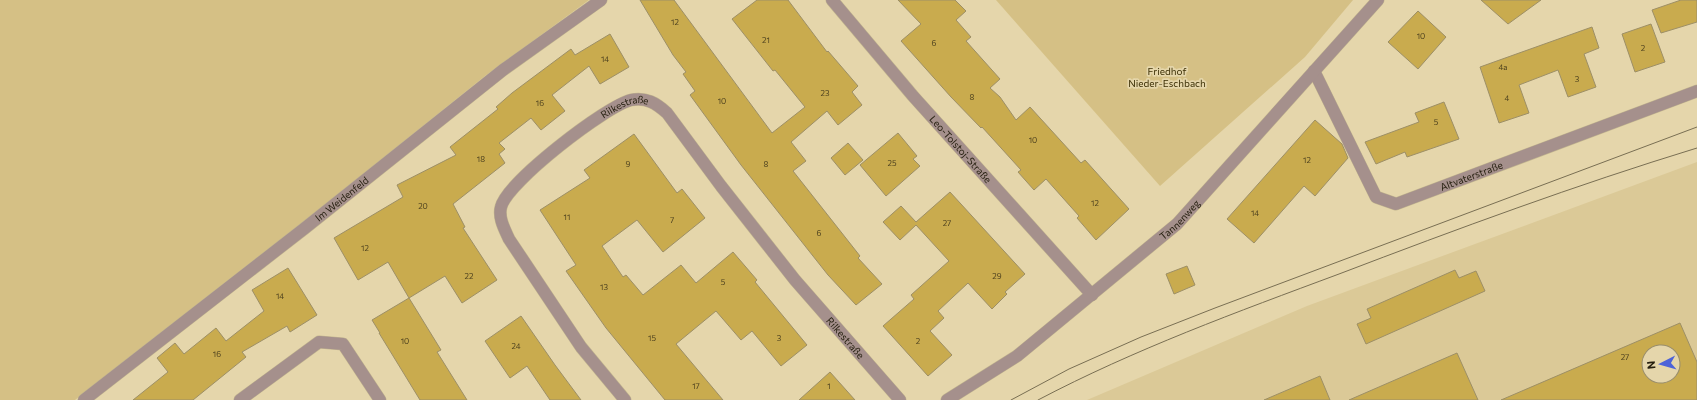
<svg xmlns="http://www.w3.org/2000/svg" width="1697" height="400" viewBox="0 0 1697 400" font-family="Commissioner,sans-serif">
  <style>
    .built { fill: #dbc997; fill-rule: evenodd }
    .green { fill: #d5c085 }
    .building { fill: #c9ab4e; stroke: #9d8f66; fill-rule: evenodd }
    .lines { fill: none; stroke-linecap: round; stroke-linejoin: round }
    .minor-casing { stroke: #c2b58f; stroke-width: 13 }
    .minor { stroke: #a5908c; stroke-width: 12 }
    .tram { stroke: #796f53; stroke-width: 1 }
    .labels { text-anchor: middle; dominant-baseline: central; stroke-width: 3.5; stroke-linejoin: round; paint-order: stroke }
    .number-label { font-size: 8px; fill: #4e421f }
    .park-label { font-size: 10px; fill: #3b2f05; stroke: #e5d6ab }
    .street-label { font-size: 10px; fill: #251f0f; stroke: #e5d6ab }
  </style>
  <rect width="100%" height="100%" fill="#e5d6ab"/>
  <!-- built -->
  <path class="built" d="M1697 162V400H1087L1307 306ZM1649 352H1673V376H1649Z"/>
  <!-- green -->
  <g class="green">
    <path d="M0 0H589L485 76 296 228 75 400H0Z"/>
    <path d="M996 0H1353L1305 57 1160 186Z"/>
  </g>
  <!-- building -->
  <g class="building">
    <path d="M640 0H674L772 133 805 107 775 70 773 71 732 19 757 0H788L827 52 828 51 858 86 852 92 862 105 838 125 827 111 791 142 806 161 793 171 860 256 858 258 882 284 856 305 828 275 741 165 690 95 695 91 683 74 686 72 673 55Z"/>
    <path d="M898 0H955L966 11 956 20 971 37 966 41 1000 79 990 88 1000 97 1016 120 1030 107 1081 163 1085 160 1129 209 1096 240 1077 218 1079 216 1046 179 1034 190 1018 172 1021 170 982 127 981 128 951 97 901 41 921 24Z"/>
    <path d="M1481 0H1541L1508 24Z"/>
    <path d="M1681 0H1697V22L1661 33 1652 10Z"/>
    <path d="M1418 11 1446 37 1418 69 1388 42Z"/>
    <path d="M1651 24 1665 62 1635 72 1622 34Z"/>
    <path d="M1592 27 1599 48 1584 54 1596 87 1568 97 1558 70 1519 85 1529 113 1499 123 1480 67Z"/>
    <path d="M610 34 629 67 600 84 589 66 552 95 565 111 541 130 531 118 499 143 505 149 499 154 505 163 453 204 465 227 463 228 497 280 462 303 445 276 409 298 441 350 437 352 467 400H420L379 333H380L372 320 409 298 388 262 358 280 334 238 403 197 397 185 456 155 450 147 498 109 496 107 512 93 571 49 575 55Z"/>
    <path d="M1444 102 1459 139 1407 157 1405 152 1376 164 1365 142 1419 122 1415 113Z"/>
    <path d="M1315 120 1342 144 1348 158 1315 196 1304 186 1254 243 1227 219Z"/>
    <path d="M898 133 917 156 913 159 920 166 886 196 860 165Z"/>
    <path d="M634 134 677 193 682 189 705 218 663 252 637 220 602 246 623 277 626 275 643 295 681 265 696 283 733 252 757 280 755 282 807 345 781 366 752 331 741 340 716 311 676 344 723 400H665L606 328 566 271 576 265 540 210 590 178 584 170Z"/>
    <path d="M848 143 863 160 845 175 831 158Z"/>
    <path d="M950 192 1025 274 1005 292 1007 294 992 309 968 283 938 311 944 318 930 331 952 355 928 376 883 326 914 299 911 295 949 261 916 225 900 240 883 222 901 206 916 222Z"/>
    <path d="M1187 266 1195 285 1174 294 1166 274Z"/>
    <path d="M288 268 317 315 290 332 287 326 242 352 246 357 193 400H133L168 372 157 358 175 343 184 354 216 328 226 341 264 311 252 290Z"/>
    <path d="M1455 270 1459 278 1476 271 1485 291 1366 344 1357 324 1371 318 1367 309Z"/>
    <path d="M521 316 555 365 581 400H550L527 366 510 378 485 341Z"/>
    <path d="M1680 323 1697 362V400H1501ZM1649 352H1673V376H1649Z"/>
    <path d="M1457 353 1478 400H1349Z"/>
    <path d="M830 372 855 400H799Z"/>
    <path d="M1320 376 1330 400H1264Z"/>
  </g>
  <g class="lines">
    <defs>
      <g id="minor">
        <path id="s1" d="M832 0 913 96 1092 295"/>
        <path id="s2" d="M1314 71 1376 197 1396 204 1697 91"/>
        <path id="s3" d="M84 400 305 228 503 70 601 0"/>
        <path d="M240 400 319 342 343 344 380 400"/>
        <path id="s4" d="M625 400 581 347 509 239C505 230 498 218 501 207 507 182 606 106 631 100 646 97 656 103 667 113L721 186 795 280 900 400"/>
        <path id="s5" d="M947 400 1017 356 1177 224 1378 0"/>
      </g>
    </defs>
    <!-- minor casing -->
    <use href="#minor" class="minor-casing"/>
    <!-- minor -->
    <use href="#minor" class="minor"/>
    <!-- tram -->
    <g class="tram">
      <path d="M1011 400 1069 369 1141 337 1215 308 1697 127"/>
      <path d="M1038 400C1135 349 1237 312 1339 274 1457 229 1576 185 1697 148"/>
    </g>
  </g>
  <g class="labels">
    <!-- number labels -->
    <g class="number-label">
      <text x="675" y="22">12</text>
      <text x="1421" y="36">10</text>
      <text x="766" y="40">21</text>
      <text x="934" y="43">6</text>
      <text x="1643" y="48">2</text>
      <text x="605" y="59">14</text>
      <text x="1503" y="67">4a</text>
      <text x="1577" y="79">3</text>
      <text x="825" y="93">23</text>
      <text x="972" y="97">8</text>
      <text x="1507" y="98">4</text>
      <text x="722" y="101">10</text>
      <text x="540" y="103">16</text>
      <text x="1436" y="122">5</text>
      <text x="1033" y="140">10</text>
      <text x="481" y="159">18</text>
      <text x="1307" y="160">12</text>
      <text x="892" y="163">25</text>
      <text x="628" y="164">9</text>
      <text x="766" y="164">8</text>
      <text x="1095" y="203">12</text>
      <text x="423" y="206">20</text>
      <text x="1255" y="213">14</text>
      <text x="567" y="217">11</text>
      <text x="672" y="220">7</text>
      <text x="947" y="223">27</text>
      <text x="819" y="233">6</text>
      <text x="365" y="248">12</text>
      <text x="469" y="276">22</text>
      <text x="997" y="276">29</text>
      <text x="723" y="282">5</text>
      <text x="604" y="287">13</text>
      <text x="280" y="296">14</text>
      <text x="652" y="338">15</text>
      <text x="779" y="338">3</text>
      <text x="405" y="341">10</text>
      <text x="918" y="341">2</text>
      <text x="516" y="346">24</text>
      <text x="217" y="354">16</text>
      <text x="1625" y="357">27</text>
      <text x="696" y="386">17</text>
      <text x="829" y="386">1</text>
    </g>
    <!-- park labels -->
    <g class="park-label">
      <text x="1167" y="71">Friedhof<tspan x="1167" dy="12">Nieder-Eschbach</tspan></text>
    </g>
    <!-- street labels -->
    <g class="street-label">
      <text stroke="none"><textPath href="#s4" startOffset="395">Rilkestraße</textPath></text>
      <text stroke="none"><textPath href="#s1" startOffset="197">Leo-Tolstoj-Straße</textPath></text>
      <text stroke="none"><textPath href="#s2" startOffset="242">Altvaterstraße</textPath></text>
      <text stroke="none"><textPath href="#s3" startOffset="327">Im Weidenfeld</textPath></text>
      <text stroke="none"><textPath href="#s5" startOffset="295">Tannenweg</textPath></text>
      <text stroke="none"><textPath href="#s4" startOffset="730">Rilkestraße</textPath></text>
    </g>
  </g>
  <!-- north arrow -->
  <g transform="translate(1661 364) rotate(264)"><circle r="19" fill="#e5d6ab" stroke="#988d6d"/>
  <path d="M0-3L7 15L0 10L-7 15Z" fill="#4d63d8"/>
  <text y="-6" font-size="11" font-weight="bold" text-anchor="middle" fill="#251f0f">N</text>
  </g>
</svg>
